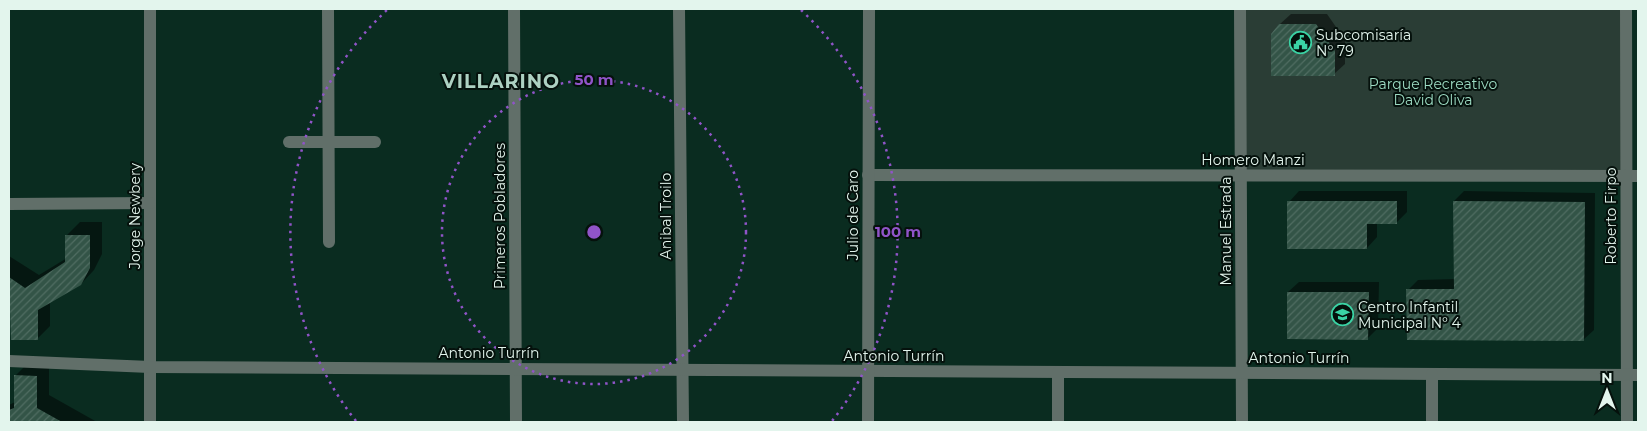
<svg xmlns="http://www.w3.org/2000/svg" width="1647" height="431" viewBox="0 0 1647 431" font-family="Montserrat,sans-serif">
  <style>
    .park { fill: #2a3d35 }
    .shadow { fill: #0007 }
    .building { fill: url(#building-hatch) }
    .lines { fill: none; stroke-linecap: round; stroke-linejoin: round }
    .minor { stroke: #616f69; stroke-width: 12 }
    .ring { fill: none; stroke: #9054c8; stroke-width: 2.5; stroke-dasharray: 2.5 5 }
    .labels { text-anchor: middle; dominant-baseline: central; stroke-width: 4; stroke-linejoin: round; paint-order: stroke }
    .poi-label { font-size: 14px; fill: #e3f5ed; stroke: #05110c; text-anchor: start }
    .park-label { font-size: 14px; fill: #9ddcc3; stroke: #05110c }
    .street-label { font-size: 14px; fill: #e3f5ed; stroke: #05110c }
    .district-label { font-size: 19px; font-weight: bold; letter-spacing: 1px; fill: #add1c2; stroke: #05110c }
    .centre { fill: #9054c8; stroke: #05110c; stroke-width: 2.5 }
    .ring-label { font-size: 15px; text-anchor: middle; font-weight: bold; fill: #9054c8; stroke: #05110c; stroke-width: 4; stroke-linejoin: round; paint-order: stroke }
  </style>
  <defs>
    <pattern id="building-hatch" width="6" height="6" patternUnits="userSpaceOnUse" patternTransform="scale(1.25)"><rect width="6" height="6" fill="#335447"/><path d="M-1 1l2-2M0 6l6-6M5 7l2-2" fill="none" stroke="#506d62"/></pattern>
  </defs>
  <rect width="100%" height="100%" fill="#0a2c20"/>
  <!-- park -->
  <path class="park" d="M1240 9H1626V176L1241 175Z"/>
  <!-- shadow -->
  <g class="shadow">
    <path d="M1291 14H1327L1345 40V64L1334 74 1280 24Z"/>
    <path d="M1299 191H1407V212L1396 223H1377V237L1367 248 1289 202Z"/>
    <path d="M1464 191 1595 193 1594 330 1583 340 1408 290 1418 280 1455 279 1454 201Z"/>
    <path d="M80 222H102V254L94 270 81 284 50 301V326L37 339 9 308V256L39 275 67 258V235Z"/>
    <path d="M1299 282H1379L1378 328 1368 338 1288 292Z"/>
    <path d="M28 363H49V395L97 422H9V405L15 402V376Z"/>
  </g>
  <!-- building -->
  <g class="building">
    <path d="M1279 24H1316L1335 51V76H1271V34Z"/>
    <path d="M1287 201H1397V224H1367V249H1287Z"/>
    <path d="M1453 201 1585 202 1584 341 1407 340 1406 289H1454Z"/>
    <path d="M65 235H90V268L81 285 38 310V340H11L9 277 25 288 65 262Z"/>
    <path d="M1287 292H1369L1368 340 1287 339Z"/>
    <path d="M14 375 37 376V408L62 422H9V410L14 408Z"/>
  </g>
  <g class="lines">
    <!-- minor -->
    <g class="minor">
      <path d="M150 9V422"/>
      <path d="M328 9 329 242"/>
      <path d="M514 9 516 422"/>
      <path d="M679 9 683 422"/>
      <path d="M1240 9 1242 422"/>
      <path d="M1626 9 1627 422"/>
      <path d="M289 142H375"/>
      <path d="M868 175 1638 176"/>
      <path d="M9 204 150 203"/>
      <path d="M9 361 150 367 1638 375"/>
      <path d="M868 422 869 9"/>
      <path d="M1058 422V372"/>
      <path d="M1432 422V374"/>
    </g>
  </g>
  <!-- distance rings -->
  <g class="ring">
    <circle cx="594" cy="232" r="152"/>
    <path d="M356 421A304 304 0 0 1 387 10M801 10A304 304 0 0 1 832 421"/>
  </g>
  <!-- icons -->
  <defs>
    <symbol id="civic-ring" viewBox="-11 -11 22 22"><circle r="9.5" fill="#05110c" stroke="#3ad4a5" stroke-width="1.5"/><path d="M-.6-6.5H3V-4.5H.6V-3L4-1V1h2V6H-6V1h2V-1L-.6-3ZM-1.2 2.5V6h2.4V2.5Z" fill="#3ad4a5"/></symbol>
    <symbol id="school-ring" viewBox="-11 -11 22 22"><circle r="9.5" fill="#05110c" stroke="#3ad4a5" stroke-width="1.5"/><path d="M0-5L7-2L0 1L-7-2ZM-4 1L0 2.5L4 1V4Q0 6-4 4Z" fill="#3ad4a5"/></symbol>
  </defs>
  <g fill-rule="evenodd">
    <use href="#civic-ring" x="1288" y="30" width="25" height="25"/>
    <use href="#school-ring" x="1330" y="302" width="25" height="25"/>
  </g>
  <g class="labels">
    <!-- poi labels -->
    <g class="poi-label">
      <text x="1316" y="35">Subcomisaría<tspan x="1316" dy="16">N° 79</tspan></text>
      <text x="1358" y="307">Centro Infantil<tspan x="1358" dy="16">Municipal N° 4</tspan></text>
    </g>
    <!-- park labels -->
    <g class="park-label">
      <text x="1433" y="84">Parque Recreativo<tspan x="1433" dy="16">David Oliva</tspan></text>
    </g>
    <!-- street labels -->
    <g class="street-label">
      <text x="1253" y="160">Homero Manzi</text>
      <text transform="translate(853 215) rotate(-90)">Julio de Caro</text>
      <text transform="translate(135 216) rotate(-90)">Jorge Newbery</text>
      <text transform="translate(500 216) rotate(-90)">Primeros Pobladores</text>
      <text transform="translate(666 216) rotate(-90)">Anibal Troilo</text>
      <text transform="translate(1611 216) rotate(-90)">Roberto Firpo</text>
      <text transform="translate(1226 231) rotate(-90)">Manuel Estrada</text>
      <text x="489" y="353">Antonio Turrín</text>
      <text x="894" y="356">Antonio Turrín</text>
      <text x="1299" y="358">Antonio Turrín</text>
    </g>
    <!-- district labels -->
    <g class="district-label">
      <text x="501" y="81">VILLARINO</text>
    </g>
  </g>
  <circle cx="594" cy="232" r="8" class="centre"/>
  <g class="ring-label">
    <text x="594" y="85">50 m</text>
    <text x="898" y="237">100 m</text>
  </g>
  <!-- border -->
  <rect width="1647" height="431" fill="none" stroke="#e3f5ed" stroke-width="20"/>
  <!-- north arrow -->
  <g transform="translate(1607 391)" stroke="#05110c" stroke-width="4" paint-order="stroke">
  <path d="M0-4L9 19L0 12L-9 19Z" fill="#e3f5ed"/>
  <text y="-8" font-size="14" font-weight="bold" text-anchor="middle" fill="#e3f5ed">N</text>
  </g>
</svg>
